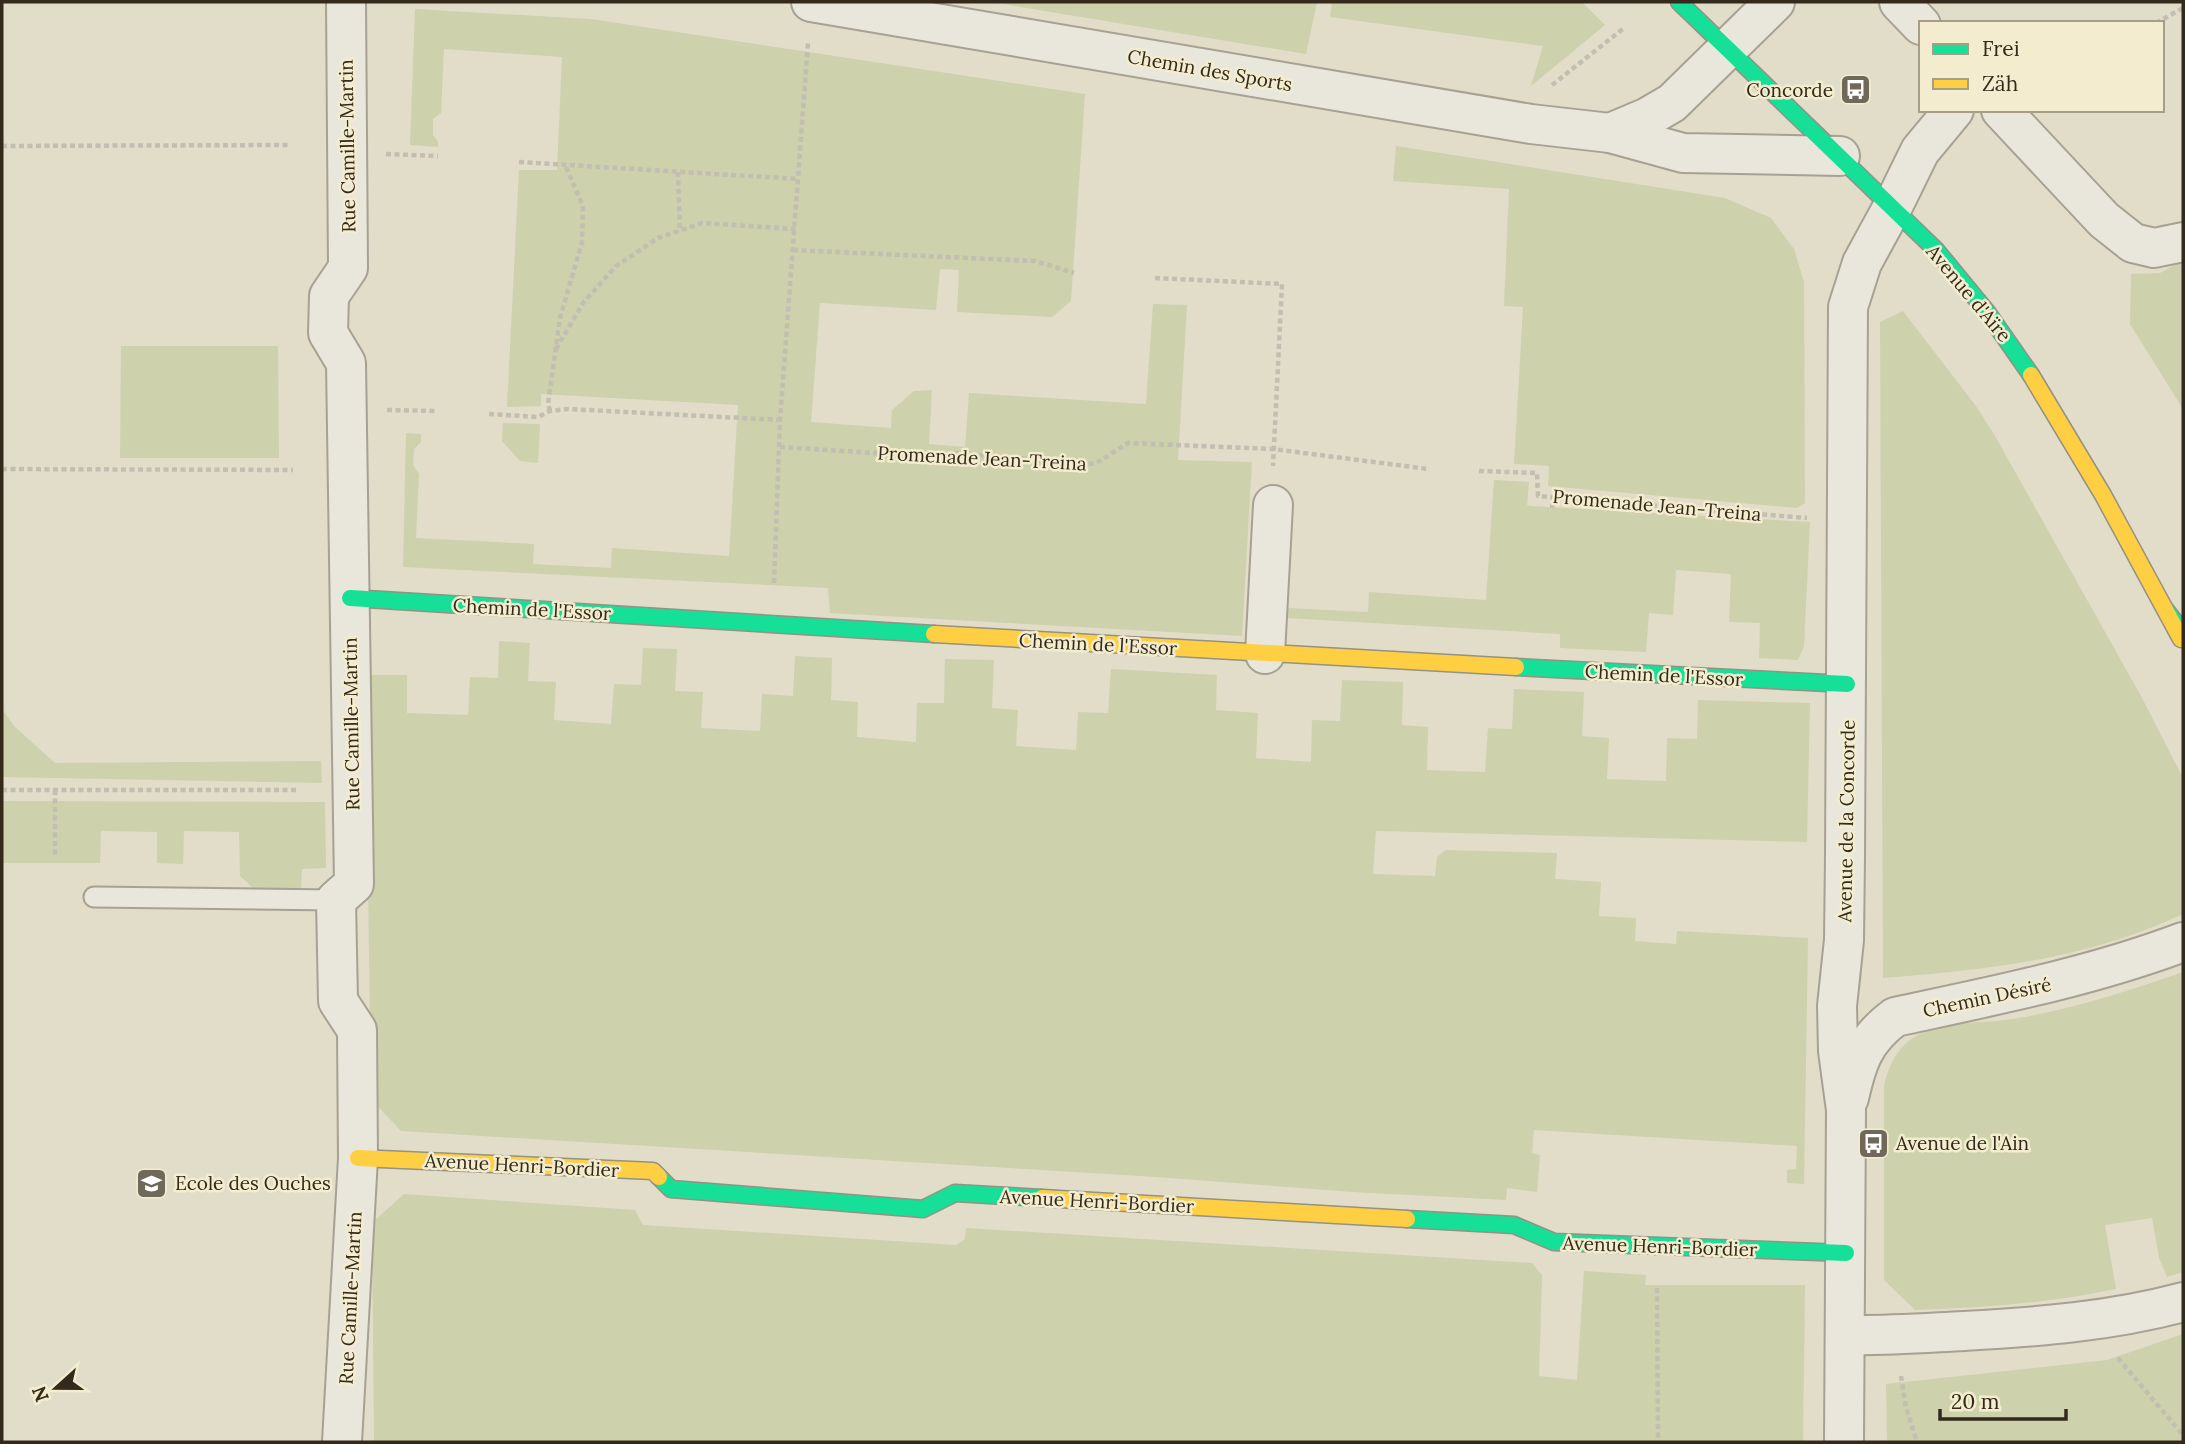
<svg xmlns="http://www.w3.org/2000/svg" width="2185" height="1444" viewBox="0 0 2185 1444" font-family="Lora,serif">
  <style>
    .green { fill: #cdd1ac }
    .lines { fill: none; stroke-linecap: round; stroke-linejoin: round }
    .lane-casing { stroke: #a6a193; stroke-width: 23 }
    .street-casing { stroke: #a6a193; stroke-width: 42 }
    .fast-casing { stroke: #959183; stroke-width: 19 }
    .slow-casing { stroke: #959183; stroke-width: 19 }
    .path { stroke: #c2beb2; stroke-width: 4.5; stroke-dasharray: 5 3.5; stroke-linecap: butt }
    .lane { stroke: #e9e6db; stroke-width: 19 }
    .street { stroke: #e9e6db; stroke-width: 38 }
    .fast { stroke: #16e098; stroke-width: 16 }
    .slow { stroke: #ffcf43; stroke-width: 16 }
    .labels { text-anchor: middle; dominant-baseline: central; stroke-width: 5; stroke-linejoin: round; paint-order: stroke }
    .street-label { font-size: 19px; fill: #332a1c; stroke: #f3ecce }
    .poi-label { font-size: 19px; fill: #332a1c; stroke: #f3ecce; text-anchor: start }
  </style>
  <rect width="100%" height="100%" fill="#e1ddc9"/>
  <!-- green -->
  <g class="green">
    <path d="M991 2H1317L1306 54Z"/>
    <path d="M1332 2H1582L1605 25 1531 86 1543 46 1330 17Z"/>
    <path d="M415 9 591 19 1085 94 1071 301 1052 317 957 312 959 270 940 269 936 310 820 303 811 422 891 428 892 410 914 391 932 390 929 444 965 447 969 393 1146 404 1153 304 1187 305 1178 460 1252 462 1242 636 830 613 828 588 403 567 406 433 421 434V442L414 449 413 465 419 474 416 538 534 544 533 564 611 568 612 548 729 556 738 405 541 394V406L507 407 519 170H557L562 57 444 49 441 113 433 119V135L438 142V147L410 145Z"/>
    <path d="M1396 146 1725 198 1771 218 1794 249 1804 282 1805 503 1797 508 1548 486 1549 466 1514 464 1523 307 1504 306 1509 189 1393 181Z"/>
    <path d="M2183 260V409L2130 324 2131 274 2160 273Z"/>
    <path d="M1903 311 1976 406 1995 436 2141 696 2183 778V914C2088 959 1987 970 1883 978L1880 322Z"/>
    <path d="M121 346H278L279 458H120Z"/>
    <path d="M503 423 540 424 538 463 520 461 502 441Z"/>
    <path d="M1494 480 1529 482 1527 505 1531 506 1810 522 1804 646 1798 660 1759 658 1760 623 1729 622 1731 574 1676 570 1673 615 1649 613 1646 652 1560 648V634L1287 618 1288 608 1368 612 1369 592 1486 600Z"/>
    <path d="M499 641 530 643 528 681 556 682 554 720 611 724 614 684 641 685 643 648 677 649 675 691 703 692 701 728 760 731 762 694 793 696 795 656 832 658 831 700 858 702 857 737 916 742 917 703H944L945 659 994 660 992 708 1018 710 1016 746 1076 750 1078 712 1108 713 1111 669 1217 675 1216 710 1258 713 1256 758 1311 762 1312 720 1340 721 1342 680 1403 682 1402 725 1428 727 1427 770 1485 772 1488 728 1512 729 1514 689 1584 692 1582 736 1609 738 1607 779 1666 781 1667 738 1697 739 1698 700 1810 703 1807 842 1376 831 1373 874 1435 876 1437 857 1446 850 1557 853 1555 879 1601 882 1599 916 1636 918 1635 941 1676 944 1677 931 1808 938 1804 1184 1787 1183V1170L1796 1169 1797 1146 1534 1130 1532 1153 1540 1155 1537 1192 1507 1188 1506 1200 1353 1192 1156 1177 401 1131 371 1099 367 808 369 675H407V713L468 715 470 677 498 678Z"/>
    <path d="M2 709 14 726 55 763 321 761 322 783 2 777Z"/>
    <path d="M2 801 325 802 326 868 302 869 301 888H253L240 876 239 832 184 831 183 864 157 863V832L101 831 100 863H2Z"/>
    <path d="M2183 972V1272L2167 1277 2159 1258 2152 1218 2105 1225 2116 1289C2049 1303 1983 1308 1915 1310L1884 1280V1085C1890 1062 1900 1042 1924 1032 1952 1020 1988 1024 2019 1018 2075 1008 2129 991 2183 972Z"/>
    <path d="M404 1194 635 1210 643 1225 956 1245 965 1239 966 1228 1532 1263 1542 1275 1539 1376 1577 1380 1584 1271 1646 1275 1645 1285H1805L1803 1442H374L372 1223Z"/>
    <path d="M2183 1334V1442H1887L1886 1384 2107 1360Z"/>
  </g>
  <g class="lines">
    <defs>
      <path id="lane" d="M94 897 336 900"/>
      <g id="street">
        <path d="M811 2 1531 124 1610 133 1683 153 1840 156"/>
        <path d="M1899 2 1921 25"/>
        <path d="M2001 110 2104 220 2133 243 2154 248 2183 242"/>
        <path d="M1610 133 1648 117 1672 103 1775 2"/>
        <path d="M1265 654 1273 505"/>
        <path d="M1849 1098C1857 1062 1864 1040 1895 1017 1992 996 2090 977 2183 942"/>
        <path d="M1845 1335C1885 1336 1924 1333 1964 1331 2038 1327 2112 1321 2183 1302"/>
        <path d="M342 1442 358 1158 357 1030 338 1001 336 900 354 884 346 363 328 333 329 296 348 268 346 2"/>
        <path d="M1844 1442 1846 1110 1838 1051 1837 1006 1844 940 1845 856 1848 307 1862 263 1892 208 1920 151 1954 110"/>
      </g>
      <g id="fast">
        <path d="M1679 2 1936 250 1987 312 2031 375"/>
        <path d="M350 598 934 634"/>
        <path d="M2165 609 2183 632"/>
        <path d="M1516 667 1847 684"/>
        <path d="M659 1177 671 1189 923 1209 955 1193 1042 1198"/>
        <path d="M1407 1219 1514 1225 1554 1242 1846 1253"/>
      </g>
      <g id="slow">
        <path d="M2031 375 2103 495 2181 639"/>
        <path d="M934 634 1516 667"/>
        <path d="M358 1158 653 1171 659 1177"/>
        <path d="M1042 1198 1407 1219"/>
      </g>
    </defs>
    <!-- lane casing -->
    <use href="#lane" class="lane-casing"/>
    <!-- street casing -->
    <use href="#street" class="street-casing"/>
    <!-- fast casing -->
    <use href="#fast" class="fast-casing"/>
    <!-- slow casing -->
    <use href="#slow" class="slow-casing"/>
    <!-- path -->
    <g class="path">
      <path d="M2156 23 2183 8"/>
      <path d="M1552 85 1624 28"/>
      <path d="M2 146 289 145"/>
      <path d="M386 154 438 156"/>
      <path d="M519 162 798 179"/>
      <path d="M678 172 680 231"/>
      <path d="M793 250 1035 261 1074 273"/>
      <path d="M1155 278 1282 284 1273 466"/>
      <path d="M556 349 583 303 616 266 658 238 702 223 795 229"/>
      <path d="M387 410 436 411"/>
      <path d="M550 411 548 404 560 318 582 242 583 206 565 165"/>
      <path d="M489 414 538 417 550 411 568 409 780 420"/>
      <path d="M780 447 953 458V453L1095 464 1128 443 1273 449 1428 469"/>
      <path d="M2 469 293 470"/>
      <path d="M1479 471 1537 473 1538 496 1807 518"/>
      <path d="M1552 508 1553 497"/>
      <path d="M774 583 780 420 808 43"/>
      <path d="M2 790H297"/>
      <path d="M55 790V857"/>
      <path d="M1657 1288 1658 1442"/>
      <path d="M2118 1358 2183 1435"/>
      <path d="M1901 1376 1906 1407 1917 1442"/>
    </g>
    <!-- lane -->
    <use href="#lane" class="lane"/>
    <!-- street -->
    <use href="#street" class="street"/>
    <!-- fast -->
    <use href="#fast" class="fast"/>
    <!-- slow -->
    <use href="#slow" class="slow"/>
  </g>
  <!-- icons -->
  <defs>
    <symbol id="bus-square" viewBox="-11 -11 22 22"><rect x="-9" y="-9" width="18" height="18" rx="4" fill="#706959" stroke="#f3ecce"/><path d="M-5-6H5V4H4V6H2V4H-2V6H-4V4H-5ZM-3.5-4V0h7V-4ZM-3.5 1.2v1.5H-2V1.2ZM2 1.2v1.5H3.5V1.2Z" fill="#fff"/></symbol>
    <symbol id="school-square" viewBox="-11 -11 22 22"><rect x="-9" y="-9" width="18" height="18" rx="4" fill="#706959" stroke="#f3ecce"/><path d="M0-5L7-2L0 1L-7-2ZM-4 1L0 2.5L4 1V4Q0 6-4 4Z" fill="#fff"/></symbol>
  </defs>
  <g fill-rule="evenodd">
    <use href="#bus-square" x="1838" y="72" width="35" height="35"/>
    <use href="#bus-square" x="1856" y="1126" width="35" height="35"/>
    <use href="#school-square" x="134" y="1166" width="35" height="35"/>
  </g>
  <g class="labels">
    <!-- street labels -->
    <g class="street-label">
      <text transform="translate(1210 70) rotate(10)">Chemin des Sports</text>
      <text transform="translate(347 146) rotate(-91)">Rue Camille-Martin</text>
      <text transform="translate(1969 293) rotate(50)">Avenue d'Aïre</text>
      <text transform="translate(982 458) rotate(3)">Promenade Jean-Treina</text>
      <text transform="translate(1657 505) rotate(5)">Promenade Jean-Treina</text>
      <text transform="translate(532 609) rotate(3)">Chemin de l'Essor</text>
      <text transform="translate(1098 644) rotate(3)">Chemin de l'Essor</text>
      <text transform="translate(1664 675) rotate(3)">Chemin de l'Essor</text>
      <text transform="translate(351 724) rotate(-91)">Rue Camille-Martin</text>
      <text transform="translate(1846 821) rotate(-89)">Avenue de la Concorde</text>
      <text transform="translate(1987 997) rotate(-12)">Chemin Désiré</text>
      <text transform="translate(522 1165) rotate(3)">Avenue Henri-Bordier</text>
      <text transform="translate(1097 1201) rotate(3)">Avenue Henri-Bordier</text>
      <text transform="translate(1660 1246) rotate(2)">Avenue Henri-Bordier</text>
      <text transform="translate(350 1298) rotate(-87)">Rue Camille-Martin</text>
    </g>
    <!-- poi labels -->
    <g class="poi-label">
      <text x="1833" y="90" text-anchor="end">Concorde</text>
      <text x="1896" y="1143">Avenue de l'Ain</text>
      <text x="175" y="1183">Ecole des Ouches</text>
    </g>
  </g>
  <!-- border -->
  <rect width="2185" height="1444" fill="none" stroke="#332a1c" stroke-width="7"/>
  <!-- legend -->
  <rect x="1919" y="21" width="245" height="91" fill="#f3ecce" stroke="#a69e87" stroke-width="2"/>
  <rect x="1933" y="44" width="35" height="10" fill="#16e098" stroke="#a69e87" stroke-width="2"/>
  <text x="1982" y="56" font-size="21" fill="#332a1c">Frei</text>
  <rect x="1933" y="79" width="35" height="10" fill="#ffcf43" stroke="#a69e87" stroke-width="2"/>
  <text x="1982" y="91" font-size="21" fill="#332a1c">Zäh</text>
  <!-- north arrow -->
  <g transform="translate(56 1388) rotate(249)" stroke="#f3ecce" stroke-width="5" paint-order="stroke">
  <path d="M0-5L12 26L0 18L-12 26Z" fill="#332a1c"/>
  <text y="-10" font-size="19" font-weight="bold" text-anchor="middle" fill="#332a1c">N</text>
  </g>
  <!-- scale -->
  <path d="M1940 1409v10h126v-10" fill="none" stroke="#332a1c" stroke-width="3.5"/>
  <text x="1951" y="1409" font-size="21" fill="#332a1c" stroke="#f3ecce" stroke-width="5" paint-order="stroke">20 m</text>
</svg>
